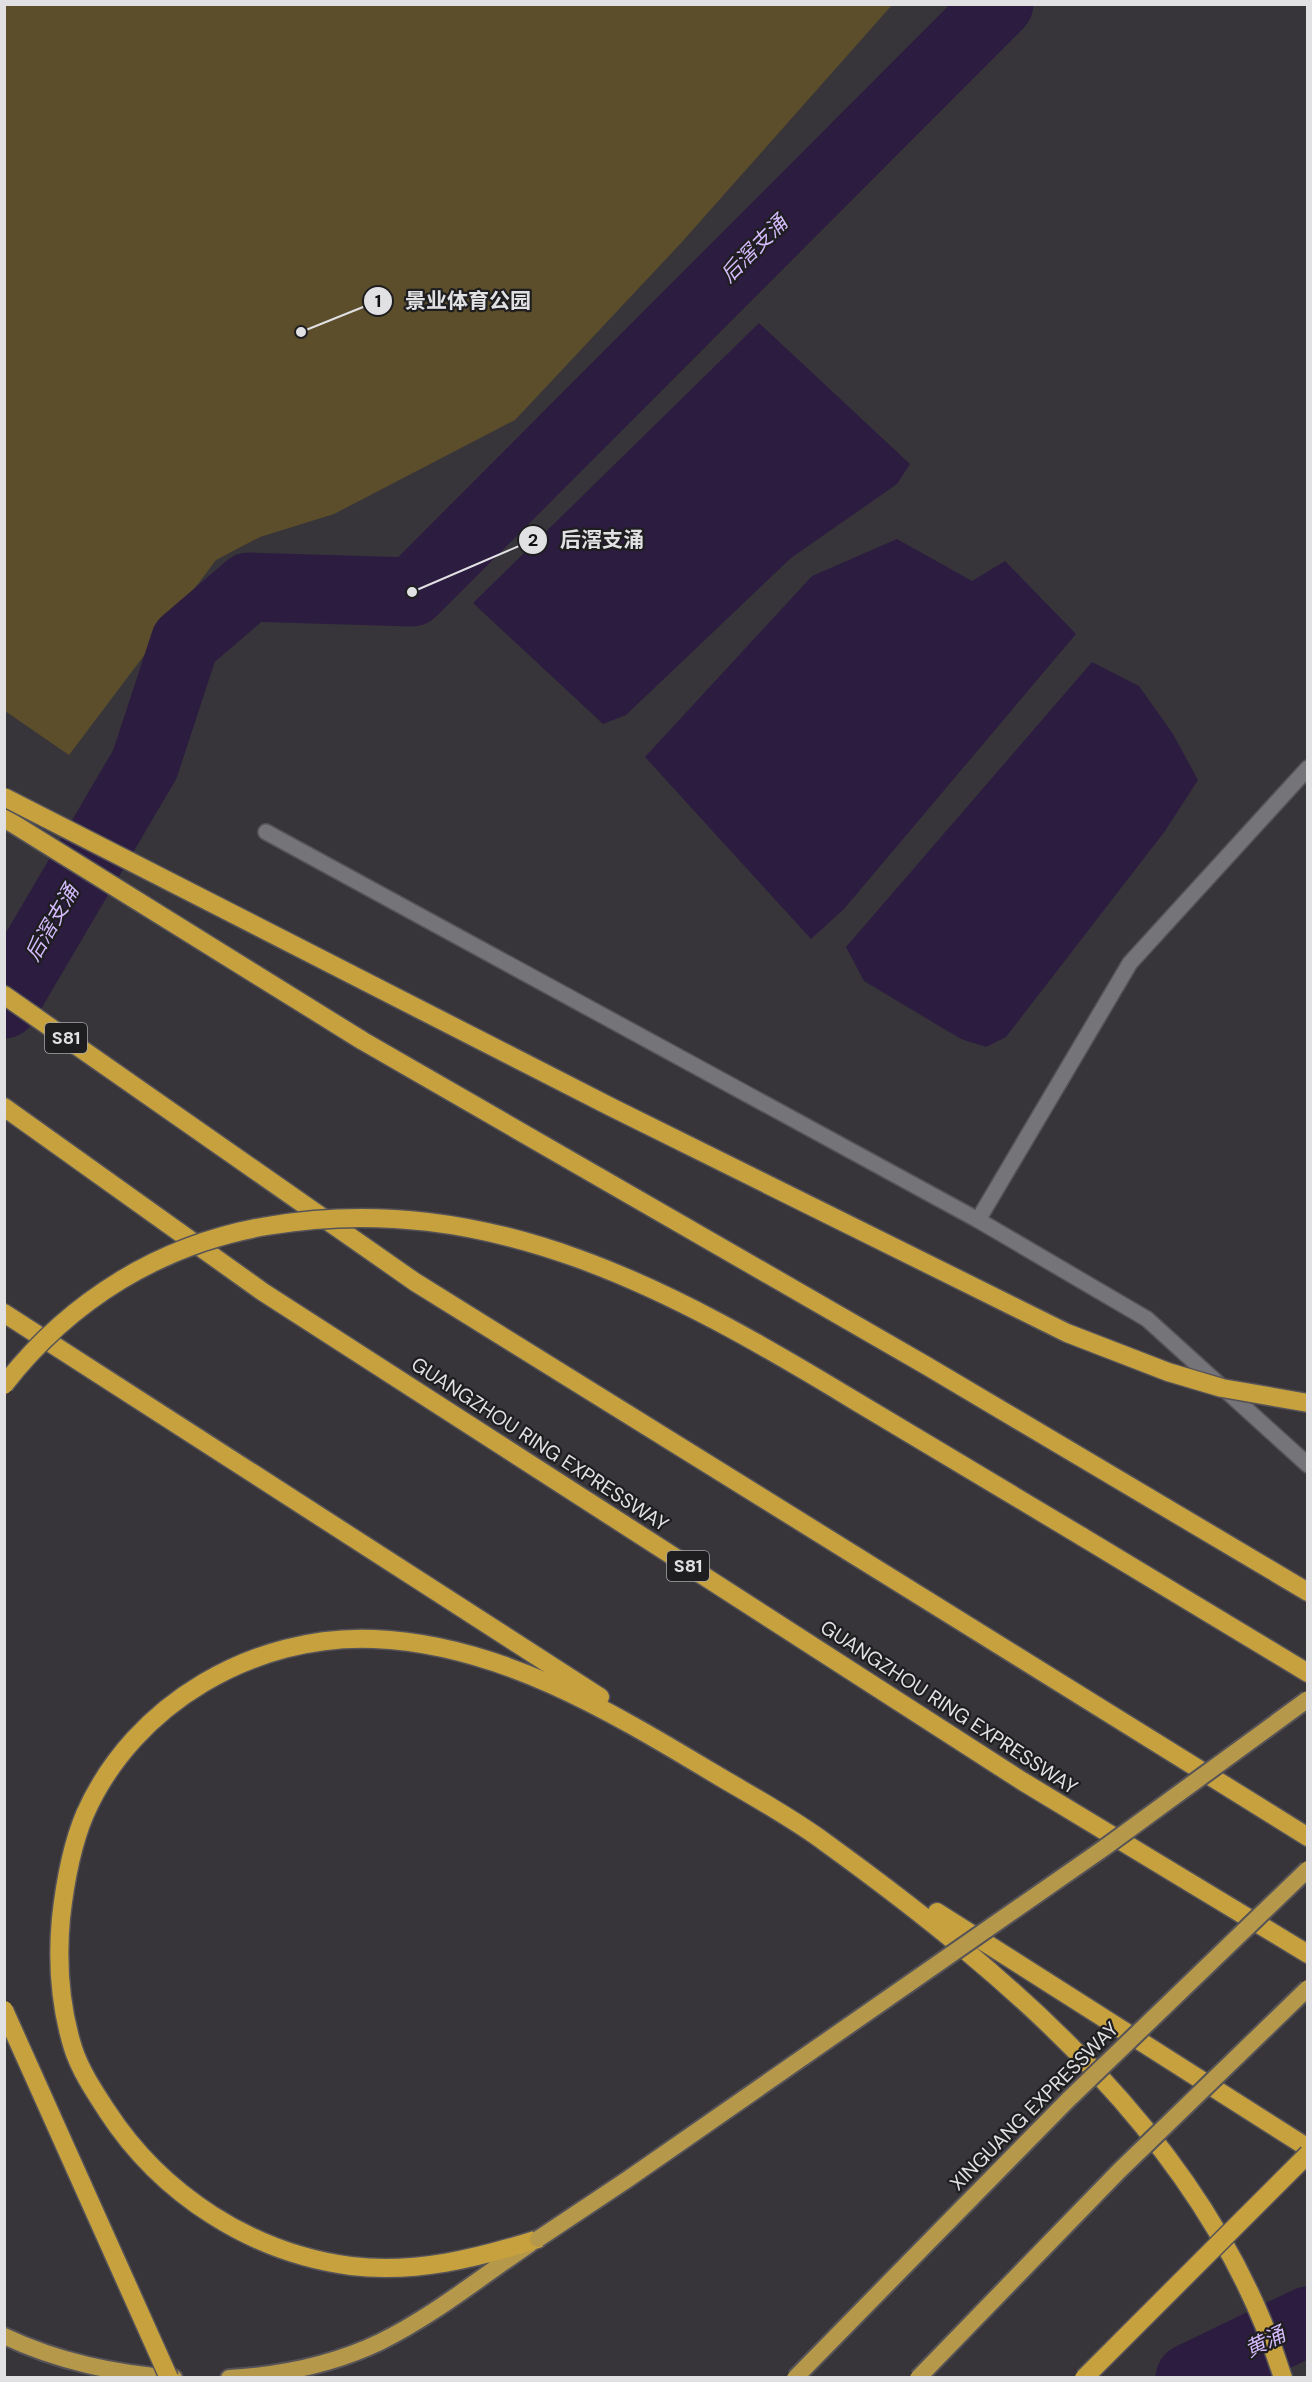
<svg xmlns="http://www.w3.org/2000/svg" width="1312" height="2382" viewBox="0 0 1312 2382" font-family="'DM Sans','Noto Sans SC',sans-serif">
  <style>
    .green { fill: #5c4e2b }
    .water { fill: #2c1d40 }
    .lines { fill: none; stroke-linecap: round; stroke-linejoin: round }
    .river { stroke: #2c1d40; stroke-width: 69 }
    .service-casing { stroke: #555357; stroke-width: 18 }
    .minor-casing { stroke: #555357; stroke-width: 18 }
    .tertiary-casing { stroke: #555357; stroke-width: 18 }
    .trunk-casing { stroke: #555357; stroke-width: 20 }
    .motorway-casing { stroke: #555357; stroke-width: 21 }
    .service { stroke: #757479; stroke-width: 15 }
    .minor { stroke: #757479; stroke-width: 15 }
    .tertiary { stroke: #757479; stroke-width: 15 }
    .trunk { stroke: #b6984a; stroke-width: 16 }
    .motorway { stroke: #c7a13e; stroke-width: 18 }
    .trunk-bridge-casing { stroke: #555357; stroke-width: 20; stroke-linecap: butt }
    .motorway-bridge-casing { stroke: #555357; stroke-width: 21; stroke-linecap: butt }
    .trunk-bridge { stroke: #b6984a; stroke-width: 16 }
    .motorway-bridge { stroke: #c7a13e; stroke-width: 18 }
    .labels { text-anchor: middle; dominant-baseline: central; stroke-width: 4.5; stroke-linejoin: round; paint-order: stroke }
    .shield { fill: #1e1d1f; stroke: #a6a6a8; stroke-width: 1.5 }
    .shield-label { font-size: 18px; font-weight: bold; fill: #e1e0e3 }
    .street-label { font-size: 20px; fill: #e1e0e3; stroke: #1e1d1f }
    .water-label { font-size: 21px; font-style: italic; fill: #d3b9fb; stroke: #1e1d1f }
    .leader { fill: none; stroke: #e1e0e3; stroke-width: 2 }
    .callout-dot { fill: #e1e0e3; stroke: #1e1d1f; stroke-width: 2 }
    .mark-label { font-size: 18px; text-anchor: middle; font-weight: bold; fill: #111 }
    .callout-label { font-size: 21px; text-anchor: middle; font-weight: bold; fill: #e1e0e3; stroke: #1e1d1f; stroke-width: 4.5; stroke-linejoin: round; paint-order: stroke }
  </style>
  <rect width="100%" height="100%" fill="#37353a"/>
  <!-- green -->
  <path class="green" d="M4 5 5 4 892 5 681 243 515 420 334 514 260 537 216 560 69 755 5 711Z"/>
  <!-- water -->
  <g class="water">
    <path d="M759 323 910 464 897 484 791 558 626 715 603 724 473 603Z"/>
    <path d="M897 539 972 581 1005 561 1076 634 844 909 811 939 645 757 812 576Z"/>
    <path d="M1092 662 1139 686 1173 734 1198 780 1165 831 1006 1037 986 1047 961 1039 864 981 846 947Z"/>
  </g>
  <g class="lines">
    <!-- river -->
    <g class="river">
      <path d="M4 1004 145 764 185 642 249 587 412 592 999 4"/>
      <path d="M1190 2378 1308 2321"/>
    </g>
    <defs>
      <path id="service" d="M978 1220 1130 963 1308 768"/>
      <path id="minor" d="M266 832 978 1220 1147 1319"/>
      <path id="tertiary" d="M1147 1319 1308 1465"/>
      <g id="trunk">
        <path d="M4 2336C59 2362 114 2373 174 2378"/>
        <path d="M229 2378C281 2375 334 2364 380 2342 433 2316 481 2277 530 2244"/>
      </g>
      <g id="motorway">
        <path d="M4 818 363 1041 927 1366 1308 1592"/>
        <path d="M4 995 415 1282 1308 1837"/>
        <path d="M4 1107 263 1292 1022 1781 1308 1954"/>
        <path d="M4 1313 600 1697"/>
        <path d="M1081 1536 1308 1673"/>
        <path d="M937 1912 1308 2148"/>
        <path d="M538 2239C478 2258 415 2274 351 2266 251 2253 161 2194 107 2111 94 2091 80 2070 73 2048 60 2006 57 1961 61 1918 65 1882 71 1847 85 1814 134 1703 255 1634 374 1639 499 1644 610 1711 715 1774 752 1796 791 1817 826 1843 1015 1980 1211 2146 1283 2378"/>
      </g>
    </defs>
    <!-- service casing -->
    <use href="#service" class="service-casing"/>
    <!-- minor casing -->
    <use href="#minor" class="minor-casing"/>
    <!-- tertiary casing -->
    <use href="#tertiary" class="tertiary-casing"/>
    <!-- trunk casing -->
    <use href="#trunk" class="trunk-casing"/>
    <!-- motorway casing -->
    <use href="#motorway" class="motorway-casing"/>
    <!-- service -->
    <use href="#service" class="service"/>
    <!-- minor -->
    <use href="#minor" class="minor"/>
    <!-- tertiary -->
    <use href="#tertiary" class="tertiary"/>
    <!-- trunk -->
    <use href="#trunk" class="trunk"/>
    <!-- motorway -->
    <use href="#motorway" class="motorway"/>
    <defs>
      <g id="trunk-bridge">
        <path d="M538 2239 628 2179 1104 1848 1308 1699"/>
        <path d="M795 2378 1068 2100 1308 1869"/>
        <path d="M918 2378 1119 2171 1308 1988"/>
      </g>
      <g id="motorway-bridge">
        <path d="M4 797 611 1107 1067 1333 1168 1372 1222 1388 1308 1403"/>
        <path d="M4 1385C70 1300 161 1244 267 1226 490 1188 674 1291 857 1402 932 1447 1007 1491 1081 1536"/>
        <path d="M4 2010 169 2378"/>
        <path d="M1084 2378 1308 2154"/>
      </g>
    </defs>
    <!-- trunk-bridge casing -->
    <use href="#trunk-bridge" class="trunk-bridge-casing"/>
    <!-- motorway-bridge casing -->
    <use href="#motorway-bridge" class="motorway-bridge-casing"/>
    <!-- trunk-bridge -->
    <use href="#trunk-bridge" class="trunk-bridge"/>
    <!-- motorway-bridge -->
    <use href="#motorway-bridge" class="motorway-bridge"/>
  </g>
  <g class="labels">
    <!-- shield labels -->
    <g class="shield">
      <rect x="45" y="1023" width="42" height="30" rx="4.5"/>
      <rect x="667" y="1551" width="42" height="30" rx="4.5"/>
    </g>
    <g class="shield-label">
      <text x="66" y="1038">S81</text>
      <text x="688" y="1566">S81</text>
    </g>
    <!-- street labels -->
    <g class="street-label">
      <text transform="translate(540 1444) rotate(33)">GUANGZHOU RING EXPRESSWAY</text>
      <text transform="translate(949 1707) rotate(33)">GUANGZHOU RING EXPRESSWAY</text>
      <text transform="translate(1034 2106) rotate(-45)">XINGUANG EXPRESSWAY</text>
    </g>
    <!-- water labels -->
    <g class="water-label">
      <text transform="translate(754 249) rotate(-45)">后滘支涌</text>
      <text transform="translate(52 923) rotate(-60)">后滘支涌</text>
      <text transform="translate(1265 2342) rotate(-26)">黄涌</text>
    </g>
  </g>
  <!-- callouts -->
  <path class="leader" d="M301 332L378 301M412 592L533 540"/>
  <g class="callout-dot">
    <circle cx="301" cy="332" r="6"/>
    <circle cx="412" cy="592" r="6"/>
    <circle cx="378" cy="301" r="15"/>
    <circle cx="533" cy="540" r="15"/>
  </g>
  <g class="mark-label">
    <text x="378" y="307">1</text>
    <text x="533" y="546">2</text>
  </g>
  <g class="callout-label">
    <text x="468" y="308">景业体育公园</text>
    <text x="602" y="547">后滘支涌</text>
  </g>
  <!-- border -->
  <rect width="1312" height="2382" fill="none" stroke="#e1e0e3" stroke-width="12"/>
</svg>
